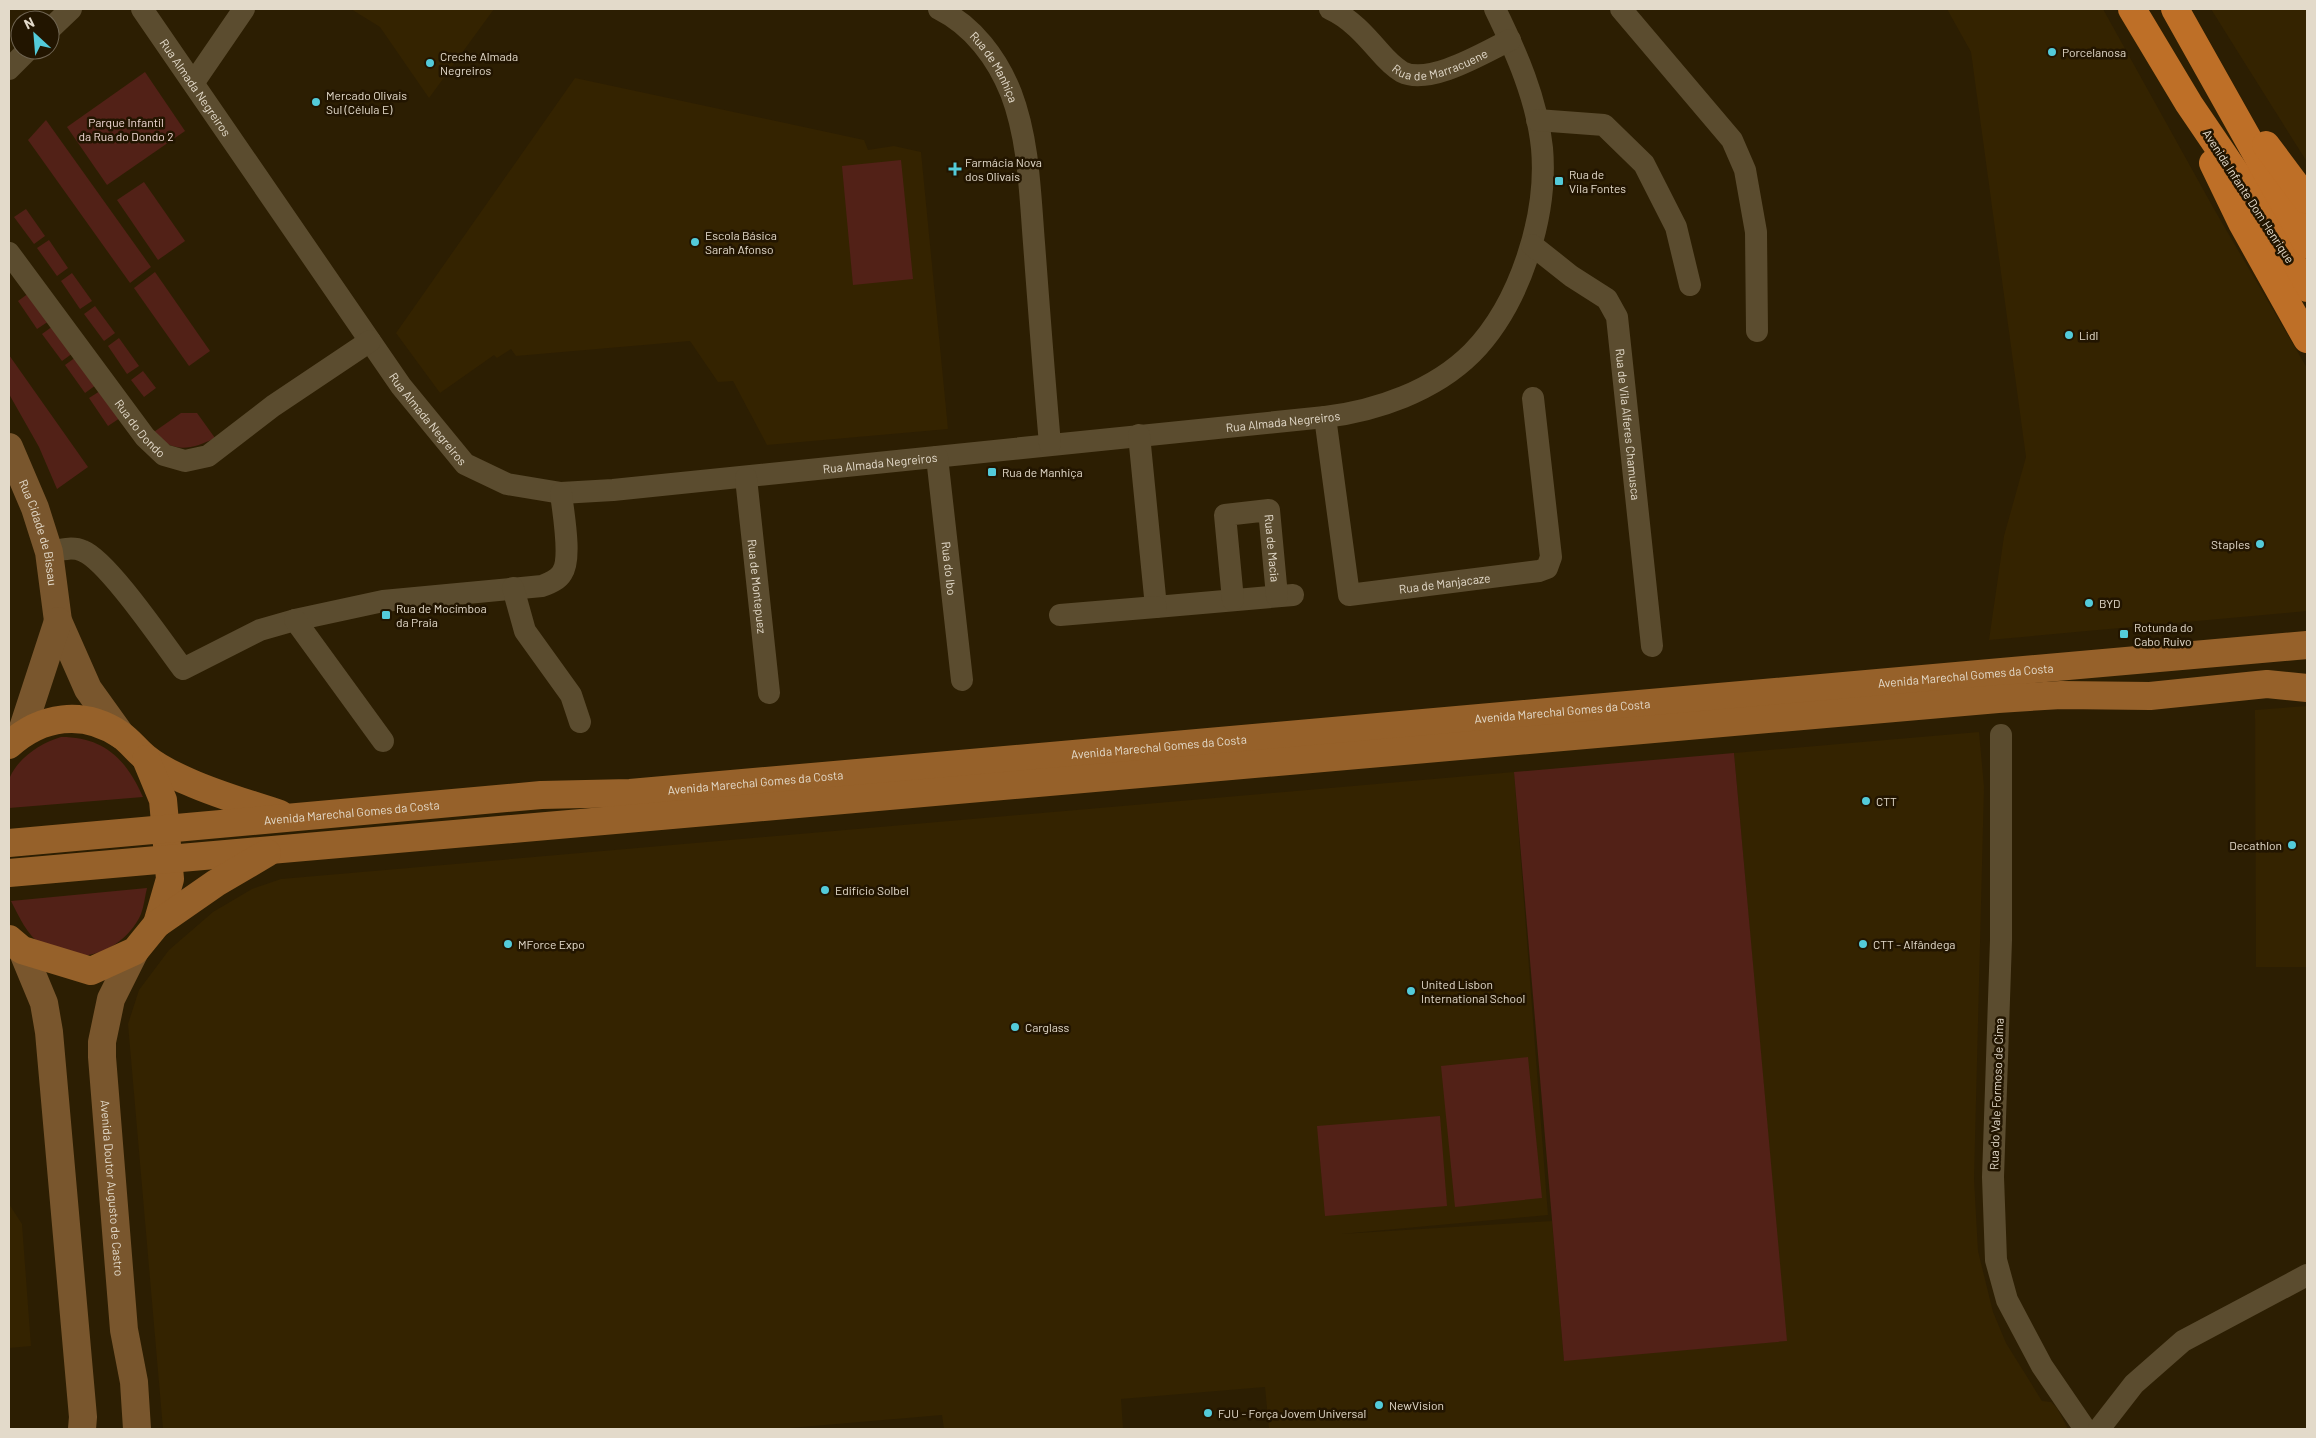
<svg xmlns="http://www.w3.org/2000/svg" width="2316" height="1438" viewBox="0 0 2316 1438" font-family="Barlow,sans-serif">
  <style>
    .built { fill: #342300 }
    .green { fill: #522117 }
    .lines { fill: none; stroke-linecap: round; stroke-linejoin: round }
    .street { stroke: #5b4c2f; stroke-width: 22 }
    .secondary { stroke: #79562d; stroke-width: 28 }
    .primary { stroke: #96612a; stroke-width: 28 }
    .highway { stroke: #be6f27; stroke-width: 28 }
    .poi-dot { fill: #53cbda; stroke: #221500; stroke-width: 2 }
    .labels { text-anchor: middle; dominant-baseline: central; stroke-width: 5; stroke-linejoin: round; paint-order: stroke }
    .poi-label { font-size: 12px; fill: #e3daca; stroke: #221500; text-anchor: start }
    .street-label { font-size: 12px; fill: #e3daca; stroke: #221500 }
    .park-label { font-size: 12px; fill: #f0d9d4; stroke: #221500 }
  </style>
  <rect width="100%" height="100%" fill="#2c1e02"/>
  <!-- built -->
  <g class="built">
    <path d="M351 9H494L429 98 380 27Z"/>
    <path d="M1947 9H2103L2214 209 2307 368V611L1989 640 2004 536 2026 457 1971 52Z"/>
    <path d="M2211 9H2307V162L2231 41Z"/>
    <path d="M575 78 864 140 868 150 894 146 921 152 948 429 767 445 733 381 718 382 690 341 516 356 511 349 497 358 494 355 440 393 396 333Z"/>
    <path d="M2307 706V967H2256L2255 710Z"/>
    <path d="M1979 732 1984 787 1974 1179 1978 1251 1993 1312 2006 1343 2042 1401 2051 1402 2057 1408 2068 1429H1269L1265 1387 1121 1399 1123 1429H944L942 1415 778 1429H163L128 1024 139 990 169 950 213 912 252 889 281 879 1514 772 1548 1215 1341 1234 1552 1221 1564 1360 1786 1341 1734 753Z"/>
    <path d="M9 1204 22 1224 31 1346 9 1348Z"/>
  </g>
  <!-- green -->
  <g class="green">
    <path d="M145 72 185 131 107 185 67 127Z"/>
    <path d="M46 120 151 267 130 283 28 140Z"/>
    <path d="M901 160 913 279 853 285 842 166Z"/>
    <path d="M144 182 185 241 158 260 117 200Z"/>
    <path d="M26 209 45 236 34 244 14 217Z"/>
    <path d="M49 240 68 268 57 276 37 248Z"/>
    <path d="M155 272 210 351 189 366 134 288Z"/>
    <path d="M72 273 92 301 80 309 61 281Z"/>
    <path d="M29 293 49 321 37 329 18 301Z"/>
    <path d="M95 306 115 333 104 341 84 314Z"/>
    <path d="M53 326 73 353 62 361 42 334Z"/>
    <path d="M119 338 139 366 127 374 108 346Z"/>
    <path d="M9 355 88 467 57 489 39 447 9 394Z"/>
    <path d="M76 357 96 385 85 393 65 365Z"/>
    <path d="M143 371 156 388 144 397 131 380Z"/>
    <path d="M100 391 120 418 108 426 89 398Z"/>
    <path d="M181 413H197L215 438C189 451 174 452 151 434Z"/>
    <path d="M61 737C104 737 126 759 143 797L9 808C9 799 6 784 10 777 19 757 41 743 61 737Z"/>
    <path d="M1734 753 1787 1341 1564 1361 1514 772Z"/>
    <path d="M147 888C145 896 144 906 141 914 125 951 75 970 41 945 27 934 19 917 11 901Z"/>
    <path d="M1528 1057 1542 1198 1455 1207 1441 1066Z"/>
    <path d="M1440 1116 1447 1206 1325 1216 1317 1126Z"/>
  </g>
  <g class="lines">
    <!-- street -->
    <g class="street">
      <path id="s1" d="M142 9 401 386 465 464 507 484 561 493 613 490 1325 417C1376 411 1434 391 1472 353 1520 304 1548 216 1542 148 1537 99 1516 52 1495 9"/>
      <path id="s2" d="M939 9C973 26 997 58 1011 93 1029 140 1030 194 1034 243 1039 310 1044 377 1050 444"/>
      <path id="s3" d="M1330 9C1350 18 1365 35 1379 51 1385 58 1394 67 1402 72 1430 86 1485 52 1510 40"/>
      <path d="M1621 9 1732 140 1745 170 1756 232 1757 331"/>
      <path d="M50 29 71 9"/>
      <path d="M9 69 28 50"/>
      <path d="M194 82 244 9"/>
      <path d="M1537 120 1604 125 1644 164 1676 227 1690 285"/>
      <path id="s4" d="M1532 245 1571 276 1607 299 1617 317 1652 646"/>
      <path id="s5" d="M9 253 145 437 164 455 185 461 208 456 273 406 370 341"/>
      <path id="s6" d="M1325 417 1349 595 1539 571 1547 568 1551 557 1533 398"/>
      <path d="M1139 435 1156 607 1293 595"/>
      <path id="s7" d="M937 457 962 680"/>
      <path id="s8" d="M746 478 769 693"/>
      <path d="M49 552C60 550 72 546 83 551 108 561 164 644 183 669L260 630 295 620 383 601 542 586C550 583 558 580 562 573 572 559 563 512 561 493"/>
      <path d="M513 588 525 631 571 695 580 722"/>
      <path id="s9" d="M1233 600 1225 515 1269 510 1277 596"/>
      <path d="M1060 615 1156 607"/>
      <path d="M295 620 383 741"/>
      <path d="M2001 735V940L1993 1177 1996 1260 2007 1300 2042 1366 2085 1429"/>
      <path d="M2099 1429 2134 1384 2183 1341 2307 1275"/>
    </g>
    <!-- secondary -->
    <g class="secondary">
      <path id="s10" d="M9 447 35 508 49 552 58 621 88 689 121 735"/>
      <path d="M21 734 58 621"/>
      <path d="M22 950 44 1003 49 1032 83 1417 82 1429"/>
      <path id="s11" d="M135 951 111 999 102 1042V1057L124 1330 134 1382 137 1429"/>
    </g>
    <!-- primary -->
    <g class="primary">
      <path d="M9 745C41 716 83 709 121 735 130 741 137 751 146 758 158 768 175 776 189 782 218 795 250 804 280 814"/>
      <path d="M146 759 163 800 170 879 157 924"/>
      <path id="s12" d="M9 843 541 795 630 793 2307 645"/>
      <path d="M9 873 1998 699 2061 695 2150 696 2267 684 2307 688"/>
      <path d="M9 939 22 950 91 971 135 951 157 924 216 883 267 853"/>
    </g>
    <!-- highway -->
    <g class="highway">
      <path d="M2132 9 2189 104 2263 213 2307 288"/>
      <path d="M2175 9 2307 244"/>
      <path d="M2266 145 2307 200"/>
      <path d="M2213 163 2242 223 2307 339"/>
    </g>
  </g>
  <!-- markers -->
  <g class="poi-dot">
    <circle cx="2052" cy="52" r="5"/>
    <circle cx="430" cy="63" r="5"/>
    <circle cx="316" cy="102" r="5"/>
    <path d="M952.5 161.5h5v5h5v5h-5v5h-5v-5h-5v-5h5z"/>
    <rect x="1554" y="176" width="10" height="10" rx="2.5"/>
    <circle cx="695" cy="242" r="5"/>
    <circle cx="2069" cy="335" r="5"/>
    <rect x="987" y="467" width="10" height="10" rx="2.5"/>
    <circle cx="2260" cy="544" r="5"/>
    <circle cx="2089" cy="603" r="5"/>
    <rect x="381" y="610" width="10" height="10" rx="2.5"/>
    <rect x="2119" y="629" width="10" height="10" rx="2.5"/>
    <circle cx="1866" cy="801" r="5"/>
    <circle cx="2292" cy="845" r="5"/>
    <circle cx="825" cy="890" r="5"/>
    <circle cx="508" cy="944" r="5"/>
    <circle cx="1863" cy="944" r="5"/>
    <circle cx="1411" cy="991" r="5"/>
    <circle cx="1015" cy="1027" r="5"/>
    <circle cx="1379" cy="1405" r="5"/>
    <circle cx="1208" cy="1413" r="5"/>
  </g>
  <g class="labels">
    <!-- poi labels -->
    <g class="poi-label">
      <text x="2062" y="52">Porcelanosa</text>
      <text x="440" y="56">Creche Almada<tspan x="440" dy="14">Negreiros</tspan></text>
      <text x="326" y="95">Mercado Olivais<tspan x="326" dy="14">Sul (Célula E)</tspan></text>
      <text x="965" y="162">Farmácia Nova<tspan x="965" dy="14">dos Olivais</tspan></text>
      <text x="1569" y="174">Rua de<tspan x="1569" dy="14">Vila Fontes</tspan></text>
      <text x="705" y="235">Escola Básica<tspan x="705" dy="14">Sarah Afonso</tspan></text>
      <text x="2079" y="335">Lidl</text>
      <text x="1002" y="472">Rua de Manhiça</text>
      <text x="2250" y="544" text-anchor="end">Staples</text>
      <text x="2099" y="603">BYD</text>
      <text x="396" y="608">Rua de Mocímboa<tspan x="396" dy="14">da Praia</tspan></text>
      <text x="2134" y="627">Rotunda do<tspan x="2134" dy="14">Cabo Ruivo</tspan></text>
      <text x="1876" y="801">CTT</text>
      <text x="2282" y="845" text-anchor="end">Decathlon</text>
      <text x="835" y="890">Edifício Solbel</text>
      <text x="518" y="944">MForce Expo</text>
      <text x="1873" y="944">CTT - Alfândega</text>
      <text x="1421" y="984">United Lisbon<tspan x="1421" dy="14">International School</tspan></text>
      <text x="1025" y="1027">Carglass</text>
      <text x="1389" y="1405">NewVision</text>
      <text x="1218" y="1413">FJU - Força Jovem Universal</text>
    </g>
    <!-- street labels -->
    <g class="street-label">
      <text stroke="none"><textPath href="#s3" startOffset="136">Rua de Marracuene</textPath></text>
      <text stroke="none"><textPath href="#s2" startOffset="82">Rua de Manhiça</textPath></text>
      <text stroke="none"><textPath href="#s1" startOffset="95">Rua Almada Negreiros</textPath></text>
      <text transform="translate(2249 196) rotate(57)">Avenida Infante Dom Henrique</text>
      <text stroke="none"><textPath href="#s1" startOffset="500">Rua Almada Negreiros</textPath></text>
      <text stroke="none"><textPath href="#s1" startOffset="1385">Rua Almada Negreiros</textPath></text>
      <text stroke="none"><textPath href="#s4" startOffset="221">Rua de Vila Alferes Chamusca</textPath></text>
      <text stroke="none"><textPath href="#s5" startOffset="219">Rua do Dondo</textPath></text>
      <text stroke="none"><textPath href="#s1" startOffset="980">Rua Almada Negreiros</textPath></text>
      <text stroke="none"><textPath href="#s10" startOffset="91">Rua Cidade de Bissau</textPath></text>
      <text stroke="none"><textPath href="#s9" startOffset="168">Rua de Macia</textPath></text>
      <text stroke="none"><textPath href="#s7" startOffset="112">Rua do Ibo</textPath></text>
      <text stroke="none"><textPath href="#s6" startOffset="276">Rua de Manjacaze</textPath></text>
      <text stroke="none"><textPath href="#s8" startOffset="109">Rua de Montepuez</textPath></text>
      <text stroke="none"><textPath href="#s12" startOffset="1964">Avenida Marechal Gomes da Costa</textPath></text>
      <text stroke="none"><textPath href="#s12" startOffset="1559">Avenida Marechal Gomes da Costa</textPath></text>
      <text stroke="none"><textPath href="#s12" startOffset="1154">Avenida Marechal Gomes da Costa</textPath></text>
      <text stroke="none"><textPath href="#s12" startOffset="749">Avenida Marechal Gomes da Costa</textPath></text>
      <text stroke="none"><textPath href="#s12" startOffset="344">Avenida Marechal Gomes da Costa</textPath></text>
      <text transform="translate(1996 1094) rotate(-88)">Rua do Vale Formoso de Cima</text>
      <text stroke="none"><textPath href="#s11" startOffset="244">Avenida Doutor Augusto de Castro</textPath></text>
    </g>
    <!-- park labels -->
    <g class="park-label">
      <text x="126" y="122">Parque Infantil<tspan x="126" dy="14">da Rua do Dondo 2</tspan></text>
    </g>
  </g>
  <!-- border -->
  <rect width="2316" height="1438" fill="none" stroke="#e3daca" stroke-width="20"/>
  <!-- north arrow -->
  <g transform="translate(35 35) rotate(334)"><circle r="24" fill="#221500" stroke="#6f6451"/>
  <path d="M0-4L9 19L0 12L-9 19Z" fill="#53cbda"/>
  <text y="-8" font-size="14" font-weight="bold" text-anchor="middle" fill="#e3daca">N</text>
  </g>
</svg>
